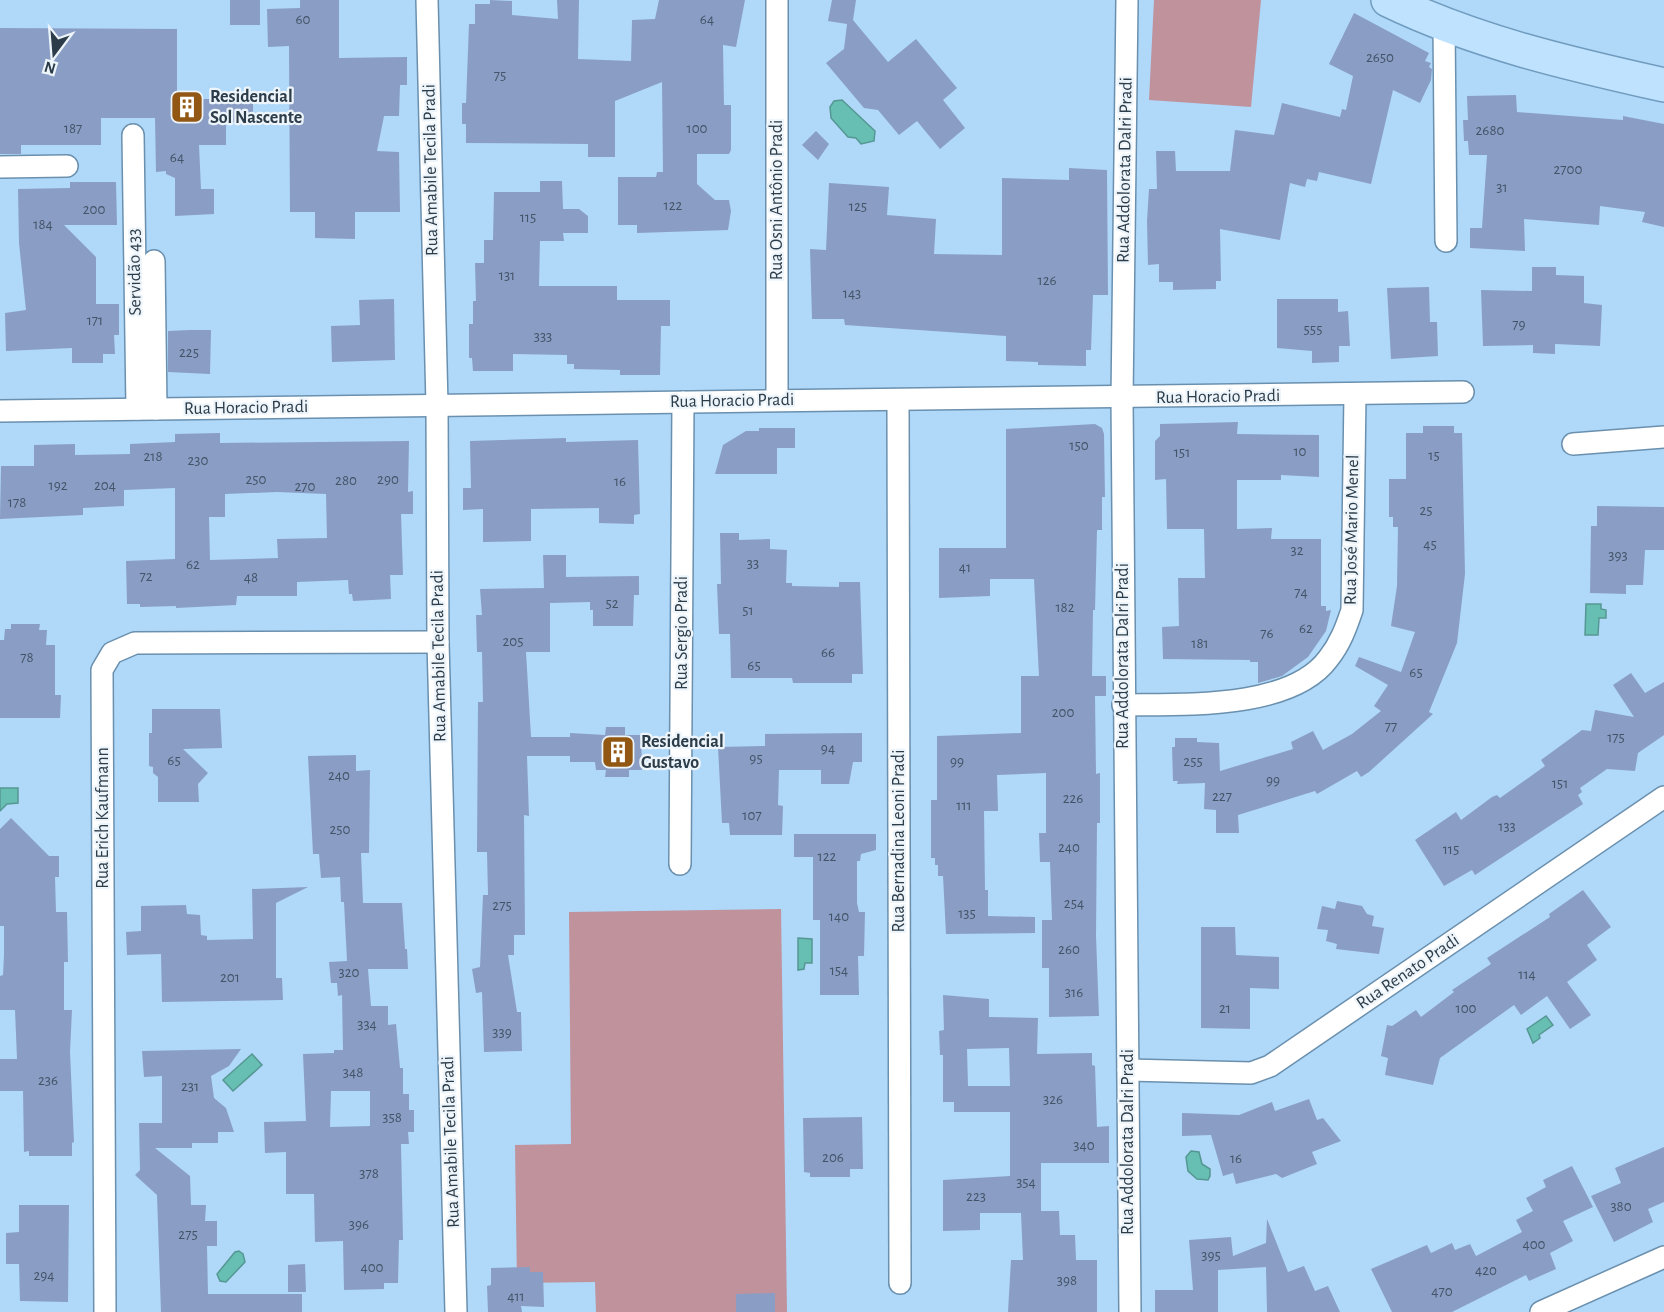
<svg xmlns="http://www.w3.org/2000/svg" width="1664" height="1312" viewBox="0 0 1664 1312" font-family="'Alegreya Sans',sans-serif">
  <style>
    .green { fill: #c0929c }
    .water { fill: #67bfb3; stroke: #559893; stroke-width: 1.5 }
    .building { fill: #8a9ec5; fill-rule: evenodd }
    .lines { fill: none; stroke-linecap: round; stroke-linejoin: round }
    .minor-casing { stroke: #6a90ae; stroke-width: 24 }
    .primary-casing { stroke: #709cbf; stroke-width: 36 }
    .minor { stroke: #fff; stroke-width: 21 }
    .primary { stroke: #bfe2fe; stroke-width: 33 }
    .labels { text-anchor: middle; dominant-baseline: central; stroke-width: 4.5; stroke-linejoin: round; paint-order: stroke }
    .number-label { font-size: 15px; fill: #445468 }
    .poi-label { font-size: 18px; font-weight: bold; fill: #2c3c49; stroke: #edf5fb; text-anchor: start }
    .street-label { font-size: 18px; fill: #2c3c49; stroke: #edf5fb }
  </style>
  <rect width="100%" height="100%" fill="#b0d8f9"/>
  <!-- green -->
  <g class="green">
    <path d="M1154 0H1261L1251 107 1149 100Z"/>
    <path d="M781 909 787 1312H596L595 1282 517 1283 515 1145 571 1144 569 912Z"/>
  </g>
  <!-- water -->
  <g class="water">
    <path d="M842 100 875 131 874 141 861 144 856 138 848 137 831 118 830 107 834 101Z"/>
    <path d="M1586 604H1601V609L1606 610V618H1599L1598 635H1585Z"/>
    <path d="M0 788H18V803L7 804 0 811Z"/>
    <path d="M798 938 812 939V963H805L804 969 798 970Z"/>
    <path d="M1546 1016 1553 1025 1539 1035 1540 1038 1533 1043 1527 1029Z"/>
    <path d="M252 1054 262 1065 233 1091 223 1080Z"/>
    <path d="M1191 1151 1199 1152 1202 1164 1210 1169V1176L1208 1180 1197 1179 1188 1171 1186 1157Z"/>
    <path d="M239 1251 243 1254 245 1262 226 1282 220 1281 217 1274 235 1252Z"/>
  </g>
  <!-- building -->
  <g class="building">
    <rect x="230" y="0" width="30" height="25"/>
    <path d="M300 0H339V58L407 57V85H400L399 116H384L377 151 399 152 400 212H355V239L315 238V212H290L289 46 268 47 267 9 300 8Z"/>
    <path d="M490 0 512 1V15L558 19 557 0H579L578 59 631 61 632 20 655 19 659 0H745L736 47 723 45 724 105H731V150L729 154H697V184L715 200H729L731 211 728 230 637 233V225H618V177H656L657 172H663L662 82 615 101V157H588V144L466 143V124H462V103H466L469 24H475V4H490Z"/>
    <path d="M832 0H856L853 20 888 62 916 39 957 88 943 100 965 128 940 149 917 121 899 135 878 110 864 108 826 63 844 49 847 24 828 21Z"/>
    <path d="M1354 13 1429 53 1425 61 1431 63 1429 67 1432 69 1431 80 1420 103 1393 90 1371 184 1319 172 1317 181 1307 179 1305 187 1290 183 1280 240 1220 229 1221 281H1216V289L1173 290V282H1159V264L1148 265 1147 221 1149 189H1157L1156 151H1175L1176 171H1230L1235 130 1274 135 1282 103 1340 117 1342 109 1346 110 1353 76 1329 64Z"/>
    <path d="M0 28 177 29V94L191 93V99H253V119H246V123L226 122V145H199L201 189H214V214L175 216V178L166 174V171L156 172 155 118H101V145H21V154H0Z"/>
    <path d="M1516 95 1517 112 1623 120V116L1664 124V227L1642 222 1645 212 1600 206 1599 225 1524 219 1525 251 1470 248V228H1482L1487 155H1469L1468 141H1464L1463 120H1468L1467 96Z"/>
    <path d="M816 131 829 144 818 160 802 145Z"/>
    <path d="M1069 168 1107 170 1108 295H1093L1091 350H1086V366L1038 365V362L1006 361V336L845 325 844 319H812L810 249 826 250 829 183 889 187 887 215 936 219 934 254 1002 255V178L1069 180Z"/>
    <path d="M540 181H562L563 209H579L588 216V233H563L564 241H540L539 286H617V300H670V326H661L660 375H620V370L574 369V364H567V355L513 354V371H473L472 358H469V324H473V301H476L475 263H484V240H493L494 192H540Z"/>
    <path d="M70 182H116L117 225H64L96 257V304H119V335H114L115 354H103V363H72V348L6 351 5 313 26 310 19 243 18 189 70 188Z"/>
    <path d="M1532 267H1556V275L1584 276V303L1602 305 1600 346 1555 344V354L1533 353V345L1483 346 1481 290 1532 291Z"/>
    <path d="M1429 287 1430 322H1437L1438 356 1391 359 1387 288Z"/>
    <path d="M394 299 395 360 332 362 331 326 360 325 359 300Z"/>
    <path d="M1277 299H1338V312L1348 311 1350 346H1339V362L1312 363V351L1277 348Z"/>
    <path d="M190 330H211L210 374 168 372V331Z"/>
    <path d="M1238 422 1237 434 1319 435V477L1281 475V480H1237V529L1272 528 1271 539H1321V606H1326V611L1331 610 1326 631 1308 657 1282 676 1258 683V662H1250V660L1163 659 1162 627 1179 626 1178 578H1205L1204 529H1167L1166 479 1155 480V441L1160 436V424Z"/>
    <path d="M1095 424 1102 428 1104 434 1105 497H1102V530H1097L1095 610H1093L1092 676H1106V696H1095L1096 774 1100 773V823H1097L1096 936 1099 1016 1049 1017V968H1042V920H1052L1050 862H1040L1039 833H1046V773L997 775 998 811H984L985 890H988V916L1035 917V933L946 934 943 876H938V865H935V858H931V800H937V736L1021 733V676H1039L1034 579H990V596L939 598V548H1006V429Z"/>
    <path d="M1423 426H1454V433H1462L1465 574 1457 643 1429 712 1433 714 1369 772 1361 777 1357 771 1317 794 1315 791 1238 815 1239 833H1216V810L1204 809 1205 783 1177 784 1178 781H1173L1172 747H1175V738H1197V742L1219 743 1220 771 1293 749 1291 742 1313 731 1323 750 1352 734 1381 711 1374 706 1388 685 1355 666 1359 657 1401 672 1415 632 1391 626 1397 586 1398 527H1393V517H1389V479H1406V433H1423Z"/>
    <path d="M759 428H795V448H777V474H715L723 445 746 431H759Z"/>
    <path d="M220 433V443L409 441 408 492 413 491V514H401L403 575H390L391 599 353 601 352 594H349L348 580 297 582V596H237L236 605 176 608V606L140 607V604H127L126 561 175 559V488L124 490V506L83 508V515L0 519 1 466H34V445L75 444V455L130 454V444L175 442V434ZM277 492 326 494 327 538 277 539 278 558 210 560 209 517H225V494Z"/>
    <path d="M566 438V442L638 440 640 514 634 515V524L599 523V508L531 509V541L483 542V509L463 510V488H471L470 441Z"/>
    <path d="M1597 506 1664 507V550H1645L1643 585H1626V594L1590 593 1591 526H1597Z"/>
    <path d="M720 533H739V540L770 539V549L787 550 786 583H792V586L839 587V582H860L863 674H852V683H793L792 678H731L730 634H719L717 584H721Z"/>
    <path d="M543 555H566V577L639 576V595H634L633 626H593V610H590V602L550 603V652H526L531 737H570V733L605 735 606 727H625V735H641L642 770H629V777H605L606 770H596L595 762H570V756H527L529 816 524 815 525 935H514V955H508L517 1012H521L522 1051 484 1052 482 992 476 993 472 969 480 967 483 895H488L487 852H477L478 702H483L482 652H477L476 615H482L480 589 544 588Z"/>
    <path d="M11 624H40L39 630H47L46 645H55V695H61L60 718H0V640H4L5 629H11Z"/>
    <path d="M1631 673 1645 693 1664 682V735L1638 753 1635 771 1607 769 1580 788 1582 792 1578 795 1583 804 1475 875 1472 870 1444 886 1415 840 1456 812 1461 820 1492 797 1497 795 1500 798 1545 766 1541 760 1582 730 1591 731 1595 710 1634 717 1613 685Z"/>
    <path d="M152 709H220L222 748 183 749 208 773 198 784 199 802H158V777L153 773V767L149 766V733H152Z"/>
    <path d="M862 733V762H853L849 784H821V770H779L778 805 783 806 782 835H730L729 823H722L718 747 765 746V734Z"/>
    <path d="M356 755V771L370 770 369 853H361L363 903H402L405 949H407L408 969H368L371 1006H388V1025L396 1024 400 1068H403V1094H409V1110H414V1132H408L409 1144H401L403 1240H399L398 1283H384V1289L344 1290 343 1241 315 1242 314 1194H286V1152L265 1153 264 1122 306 1121 303 1054 334 1053V1050H343L342 995 338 996 337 983H331L329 962 347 961 344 902H341L340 877 321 878 319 854H313L308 756ZM331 1091H370V1126L330 1127Z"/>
    <path d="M11 818 49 856H59V877H55L56 912H67L68 962H64V1010H72L70 1052 74 1142 72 1143V1156H29V1151L24 1152 23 1091H0V1059H17L15 1010H0V976L3 975 4 955V926H0V829Z"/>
    <path d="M794 834H876V850L861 854 860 861H857V903L859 912H865L864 956H858L859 995H820V920H813V857H794Z"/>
    <path d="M308 887 276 903V978H282L283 1000 162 1002 161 954 127 955 126 932 141 931V906L186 905 187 914 200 915 201 935 207 936V940L253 939 252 889Z"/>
    <path d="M1583 890 1611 927 1587 945 1597 960 1567 982 1591 1015 1570 1029 1547 996 1521 1015 1514 1005 1440 1058 1433 1085 1385 1075 1388 1058 1381 1056 1387 1025 1392 1026 1416 1010 1421 1017 1454 992 1452 990 1491 964 1487 958 1550 917 1549 914Z"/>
    <path d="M1337 901 1362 906 1367 914 1374 916 1372 926 1384 928 1379 954 1336 949 1337 944 1326 941 1328 930 1317 929 1322 906 1335 909Z"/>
    <path d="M1201 927H1235L1236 955 1279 957V989L1250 988V1029L1201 1028Z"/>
    <path d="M943 995 989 999V1017L1038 1018 1037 1054 1092 1053V1065L1095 1066 1097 1127 1109 1126V1163H1041V1211H1059L1060 1235H1075L1076 1260H1097V1312H1008L1011 1260H1023L1021 1213H980V1230L943 1231V1180L1010 1176V1112H954V1102H943V1055H940L939 1031 944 1030ZM1009 1048 1010 1086H968L967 1049Z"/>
    <path d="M241 1049 229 1066 211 1076 214 1098 226 1108 234 1132H218V1143H192V1148H155L190 1176 191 1205H206L205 1221H217V1246H207L208 1294H302V1312H161L157 1195 135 1175 140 1170 139 1123H162V1076L144 1077 142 1051Z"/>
    <path d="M1309 1099 1317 1120 1323 1118 1341 1141 1312 1152 1317 1164 1282 1178 1276 1174 1236 1184 1233 1173 1223 1176 1211 1135 1182 1136V1113L1239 1115 1272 1102 1275 1111Z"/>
    <path d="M862 1117 863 1169H850V1177H810V1173L804 1172 803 1118Z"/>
    <path d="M1664 1147V1202L1648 1209 1653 1222 1614 1242 1591 1196 1621 1183 1615 1168Z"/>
    <path d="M1572 1166 1593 1207 1563 1221 1573 1241 1550 1253 1556 1269 1529 1281 1526 1275 1452 1312H1392L1371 1269 1427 1245 1431 1253 1452 1243 1455 1250 1470 1244 1476 1256 1522 1232 1516 1220 1533 1211 1526 1198 1546 1187 1543 1180Z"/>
    <path d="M19 1205H69L68 1302 20 1301 19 1264H6V1233L19 1232Z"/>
    <path d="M1267 1219 1288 1272 1304 1266 1315 1291 1328 1286 1340 1312H1267L1266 1267 1218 1270V1312H1155V1290H1193L1189 1240 1231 1237 1233 1256 1266 1243Z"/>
    <path d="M305 1264 306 1292H288V1265Z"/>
    <path d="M530 1267V1272H543L544 1307 521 1306 522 1312H488L487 1286 491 1285V1268Z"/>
    <path d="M775 1293V1312H736V1294Z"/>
  </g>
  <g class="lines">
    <defs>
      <g id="minor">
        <path d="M427 0 437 405 438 642 456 1312"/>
        <path d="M777 0V400"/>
        <path d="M1127 0 1122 399 1130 1312"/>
        <path d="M1444 24 1446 241"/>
        <path d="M133 135 137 409"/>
        <path d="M0 167 67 166"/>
        <path d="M154 261 156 409"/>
        <path d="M898 400 900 1283"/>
        <path d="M0 411 1463 392"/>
        <path d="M1573 444 1664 437"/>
        <path d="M1123 705C1181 704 1290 710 1328 659 1340 644 1346 628 1352 610L1355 394"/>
        <path d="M680 864 683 402"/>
        <path d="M1128 1070 1251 1073 1270 1066 1664 797"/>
        <path d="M105 1312 102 670 112 653 135 643 438 642"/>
        <path d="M1541 1312 1664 1257"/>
      </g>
      <path id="primary" d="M1388 0C1475 42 1570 64 1664 85"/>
    </defs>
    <!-- minor casing -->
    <use href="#minor" class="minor-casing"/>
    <!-- primary casing -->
    <use href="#primary" class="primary-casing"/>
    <!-- minor -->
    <use href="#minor" class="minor"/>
    <!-- primary -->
    <use href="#primary" class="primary"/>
  </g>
  <!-- icons -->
  <defs>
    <symbol id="building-square" viewBox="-11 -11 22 22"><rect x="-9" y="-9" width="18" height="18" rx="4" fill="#915713" stroke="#edf5fb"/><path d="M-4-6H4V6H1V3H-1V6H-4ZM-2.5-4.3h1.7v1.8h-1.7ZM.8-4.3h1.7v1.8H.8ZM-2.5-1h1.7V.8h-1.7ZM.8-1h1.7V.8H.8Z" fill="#fff"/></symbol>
  </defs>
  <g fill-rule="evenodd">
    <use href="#building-square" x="168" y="88" width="38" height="38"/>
    <use href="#building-square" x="599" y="733" width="38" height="38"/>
  </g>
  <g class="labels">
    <!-- number labels -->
    <g class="number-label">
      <text x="303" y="19">60</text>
      <text x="707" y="19">64</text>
      <text x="1380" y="57">2650</text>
      <text x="500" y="75">75</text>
      <text x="73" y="128">187</text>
      <text x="697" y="128">100</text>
      <text x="1490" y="130">2680</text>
      <text x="177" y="157">64</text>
      <text x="1568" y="169">2700</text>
      <text x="1502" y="187">31</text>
      <text x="673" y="205">122</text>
      <text x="858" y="206">125</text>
      <text x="94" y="209">200</text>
      <text x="528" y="217">115</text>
      <text x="43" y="224">184</text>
      <text x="507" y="275">131</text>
      <text x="1047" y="280">126</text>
      <text x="852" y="293">143</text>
      <text x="95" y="320">171</text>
      <text x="1519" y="324">79</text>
      <text x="1313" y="329">555</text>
      <text x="543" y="336">333</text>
      <text x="189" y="352">225</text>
      <text x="1079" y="445">150</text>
      <text x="1300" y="451">10</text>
      <text x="1182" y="452">151</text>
      <text x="1434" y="455">15</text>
      <text x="153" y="456">218</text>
      <text x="198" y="460">230</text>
      <text x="256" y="479">250</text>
      <text x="388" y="479">290</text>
      <text x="346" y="480">280</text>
      <text x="620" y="481">16</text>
      <text x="58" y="485">192</text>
      <text x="105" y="485">204</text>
      <text x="305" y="486">270</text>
      <text x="17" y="502">178</text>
      <text x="1426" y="510">25</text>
      <text x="1430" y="544">45</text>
      <text x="1297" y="550">32</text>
      <text x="1618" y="555">393</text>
      <text x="753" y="563">33</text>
      <text x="193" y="564">62</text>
      <text x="965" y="567">41</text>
      <text x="146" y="576">72</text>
      <text x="251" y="577">48</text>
      <text x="1301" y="592">74</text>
      <text x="612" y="603">52</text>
      <text x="1065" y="607">182</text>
      <text x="748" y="610">51</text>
      <text x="1306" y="628">62</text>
      <text x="1267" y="633">76</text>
      <text x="513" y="641">205</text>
      <text x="1200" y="643">181</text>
      <text x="828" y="652">66</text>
      <text x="27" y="657">78</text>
      <text x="754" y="665">65</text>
      <text x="1416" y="672">65</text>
      <text x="1063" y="712">200</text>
      <text x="1391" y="726">77</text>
      <text x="1616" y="737">175</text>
      <text x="828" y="748">94</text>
      <text x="756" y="758">95</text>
      <text x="174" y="760">65</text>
      <text x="957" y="761">99</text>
      <text x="1193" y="761">255</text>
      <text x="339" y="775">240</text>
      <text x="1273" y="780">99</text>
      <text x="1560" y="783">151</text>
      <text x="1222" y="796">227</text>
      <text x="1073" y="798">226</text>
      <text x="964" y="805">111</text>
      <text x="752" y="815">107</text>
      <text x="1507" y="826">133</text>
      <text x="340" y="829">250</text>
      <text x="1069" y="847">240</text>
      <text x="1451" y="849">115</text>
      <text x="827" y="856">122</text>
      <text x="1074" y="903">254</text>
      <text x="502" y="905">275</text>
      <text x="967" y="913">135</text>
      <text x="839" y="916">140</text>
      <text x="1069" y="949">260</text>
      <text x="839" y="970">154</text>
      <text x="349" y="972">320</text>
      <text x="1527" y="974">114</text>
      <text x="230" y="977">201</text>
      <text x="1074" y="992">316</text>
      <text x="1225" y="1008">21</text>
      <text x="1466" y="1008">100</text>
      <text x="367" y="1024">334</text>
      <text x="502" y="1032">339</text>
      <text x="353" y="1072">348</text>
      <text x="48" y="1080">236</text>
      <text x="190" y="1086">231</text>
      <text x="1053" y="1099">326</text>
      <text x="392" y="1117">358</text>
      <text x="1084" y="1145">340</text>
      <text x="833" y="1157">206</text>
      <text x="1236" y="1158">16</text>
      <text x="369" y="1173">378</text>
      <text x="1026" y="1182">354</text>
      <text x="976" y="1196">223</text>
      <text x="1621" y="1206">380</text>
      <text x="359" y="1224">396</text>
      <text x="188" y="1234">275</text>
      <text x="1534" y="1244">400</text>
      <text x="1211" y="1255">395</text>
      <text x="372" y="1267">400</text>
      <text x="1486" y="1270">420</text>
      <text x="44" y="1275">294</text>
      <text x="1067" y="1280">398</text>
      <text x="1442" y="1291">470</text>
      <text x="516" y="1296">411</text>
    </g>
    <!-- poi labels -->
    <g class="poi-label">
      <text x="210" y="97">Residencial<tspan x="210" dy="21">Sol Nascente</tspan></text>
      <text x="641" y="742">Residencial<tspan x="641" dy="21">Gustavo</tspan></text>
    </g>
    <!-- street labels -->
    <g class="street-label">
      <text transform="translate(431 170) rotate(-91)">Rua Amabile Tecila Pradi</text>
      <text transform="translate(1125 170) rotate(-89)">Rua Addolorata Dalri Pradi</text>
      <text transform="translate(777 200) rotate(-90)">Rua Osni Antônio Pradi</text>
      <text transform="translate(135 272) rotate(-91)">Servidão 433</text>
      <text transform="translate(1218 397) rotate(-1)">Rua Horacio Pradi</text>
      <text transform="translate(732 401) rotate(-1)">Rua Horacio Pradi</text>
      <text transform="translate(246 408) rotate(-1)">Rua Horacio Pradi</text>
      <text transform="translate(1352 530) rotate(-89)">Rua José Mario Menel</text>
      <text transform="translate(682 633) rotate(-90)">Rua Sergio Pradi</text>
      <text transform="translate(439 656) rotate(-91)">Rua Amabile Tecila Pradi</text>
      <text transform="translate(1123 656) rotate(-90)">Rua Addolorata Dalri Pradi</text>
      <text transform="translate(103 818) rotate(-90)">Rua Erich Kaufmann</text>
      <text transform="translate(899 841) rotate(-90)">Rua Bernadina Leoni Pradi</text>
      <text transform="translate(1408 972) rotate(-34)">Rua Renato Pradi</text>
      <text transform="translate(451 1142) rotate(-92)">Rua Amabile Tecila Pradi</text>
      <text transform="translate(1128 1142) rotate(-90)">Rua Addolorata Dalri Pradi</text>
    </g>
  </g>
  <!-- north arrow -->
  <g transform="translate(54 54) rotate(196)" stroke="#edf5fb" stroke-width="4.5" paint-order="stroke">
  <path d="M0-4.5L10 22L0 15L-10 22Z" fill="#2c3c49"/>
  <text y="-9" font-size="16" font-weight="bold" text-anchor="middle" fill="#2c3c49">N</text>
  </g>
</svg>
